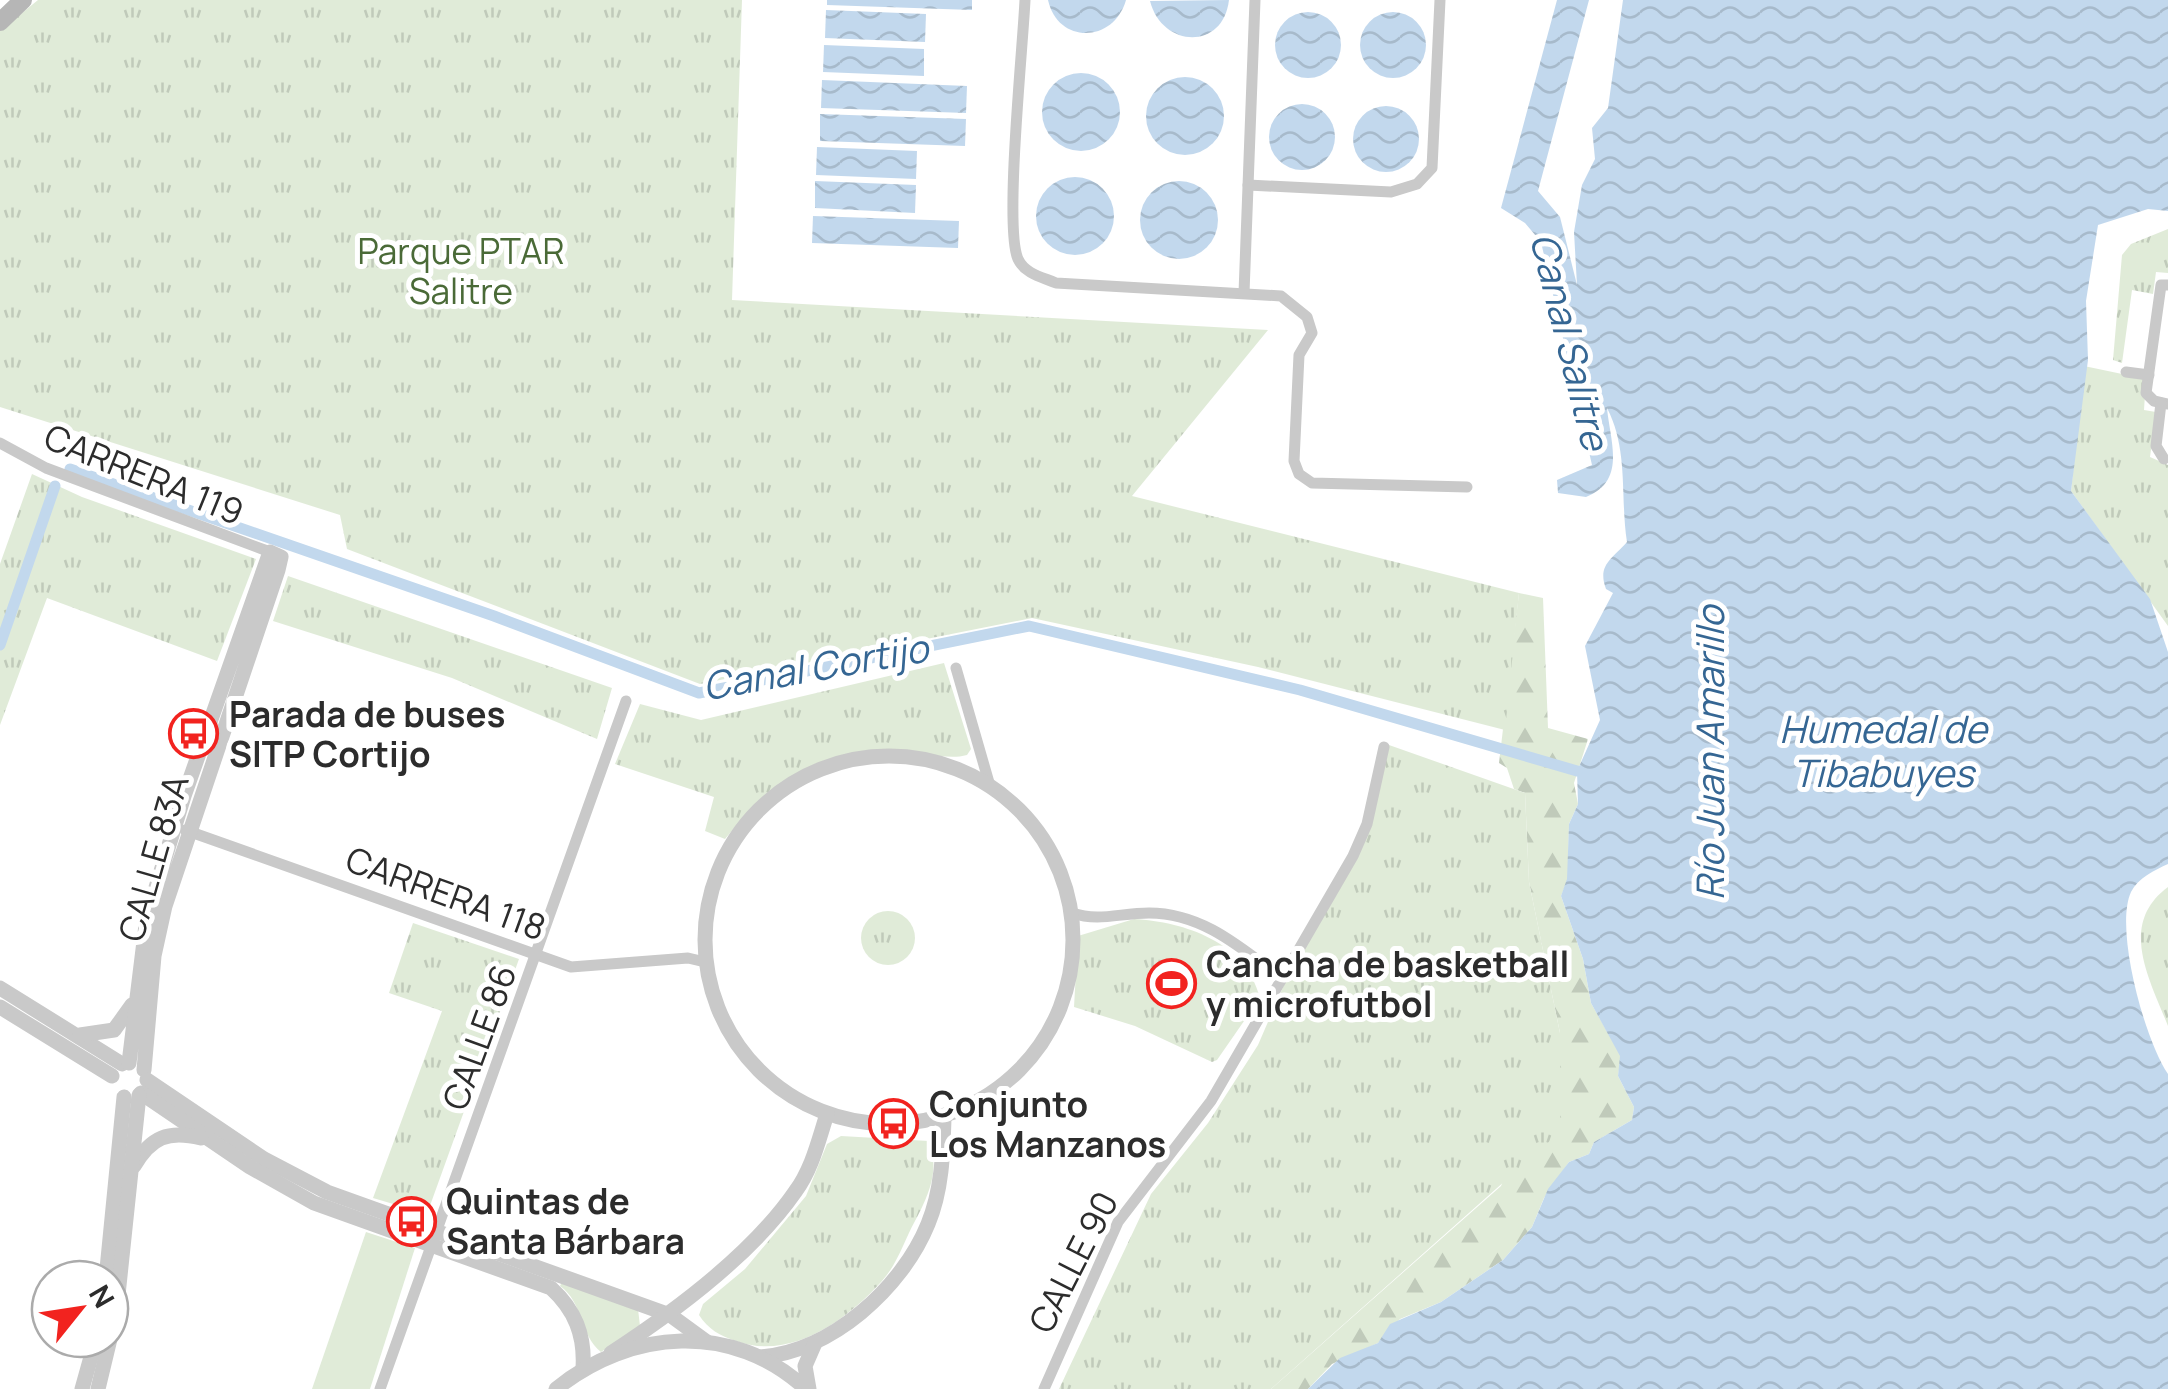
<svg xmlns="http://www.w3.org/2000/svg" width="2168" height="1389" viewBox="0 0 2168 1389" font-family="Manrope,sans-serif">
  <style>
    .green { fill: #e0ebd8 }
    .forest { fill: url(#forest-firs) }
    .park { fill: url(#park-tufts) }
    .water { fill: url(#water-waves) }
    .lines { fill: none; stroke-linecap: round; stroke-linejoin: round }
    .canal { stroke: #c2d8ed; stroke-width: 11 }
    .minor { stroke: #c9c9c9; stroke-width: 11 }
    .tertiary { stroke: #c9c9c9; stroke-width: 15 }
    .secondary { stroke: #b6b6b6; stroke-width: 18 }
    .labels { text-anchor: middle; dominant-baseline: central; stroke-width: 10; stroke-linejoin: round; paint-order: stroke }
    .park-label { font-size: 35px; fill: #4a6a37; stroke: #fff }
    .street-label { font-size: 35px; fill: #2c2c2c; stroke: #fff }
    .poi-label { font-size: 35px; font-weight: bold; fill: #2c2c2c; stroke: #fff; text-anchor: start }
    .water-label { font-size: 38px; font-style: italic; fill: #356693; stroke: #fff }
  </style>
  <defs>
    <pattern id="forest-firs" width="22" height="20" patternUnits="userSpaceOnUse" patternTransform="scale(2.5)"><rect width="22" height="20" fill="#e0ebd8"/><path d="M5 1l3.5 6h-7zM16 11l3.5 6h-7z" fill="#c0caba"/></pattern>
    <pattern id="park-tufts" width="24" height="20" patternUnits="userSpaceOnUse" patternTransform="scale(2.5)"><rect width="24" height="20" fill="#e0ebd8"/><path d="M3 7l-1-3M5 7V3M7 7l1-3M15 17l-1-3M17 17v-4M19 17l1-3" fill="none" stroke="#c0caba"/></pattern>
    <pattern id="water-waves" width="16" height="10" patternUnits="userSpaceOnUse" patternTransform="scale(2.5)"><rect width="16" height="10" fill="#c2d8ed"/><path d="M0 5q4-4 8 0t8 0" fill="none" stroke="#a7bacb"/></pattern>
  </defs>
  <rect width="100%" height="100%" fill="#fff"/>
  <!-- green -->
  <g class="green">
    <path d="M366 1232 415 1248 370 1389H312Z"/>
    <path d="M563 1280 638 1309 640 1326 601 1352C579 1334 584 1303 560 1286Z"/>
  </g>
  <!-- forest -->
  <path class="forest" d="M1519 593 1543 598 1548 728 1588 739 1574 783 1578 804 1569 824 1568 879 1561 896 1583 959 1591 1003 1621 1056 1618 1076 1634 1107 1632 1120 1594 1142 1589 1154 1569 1162 1544 1198 1532 1227 1503 1260 1441 1302 1400 1319 1378 1343 1332 1364 1308 1389H1271L1501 1186 1560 1033 1529 882 1525 793 1514 789 1507 768 1499 763Z"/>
  <!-- park -->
  <g class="park">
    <path d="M38 0H742L732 300 1268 330 1132 496 1519 593 1505 730 1258 667 1032 618 700 684 347 549 340 515 0 407V31Z"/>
    <path d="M2168 229V273L2156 272 2153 294 2132 290 2122 363 2113 360 2122 255 2131 244Z"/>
    <path d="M2084 366 2146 379 2144 410 2156 412 2150 457 2168 465V626L2071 491Z"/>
    <path d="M32 474 82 497 256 559 217 661 47 598 0 725V564Z"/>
    <path d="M288 576 612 688 597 739 452 678 273 621Z"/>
    <path d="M944 663 971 749 967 755C945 761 920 750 897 750 823 748 769 784 725 839L705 831 714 797 615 764 640 704 701 720Z"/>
    <path d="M1389 745 1525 793 1529 882 1560 1033V1132L1271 1389H1059L1151 1194 1208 1123 1258 1045 1293 964 1368 833Z"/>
    <path d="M2168 887V1026C2149 978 2118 924 2168 887Z"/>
    <circle cx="888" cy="938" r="27"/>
    <path d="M1134 919C1185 922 1246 942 1260 998L1217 1060 1212 1062 1135 1026 1074 1007 1078 936Z"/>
    <path d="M413 923 519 959 427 1214 373 1198 442 1011 389 993Z"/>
    <path d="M841 1136 929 1141C940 1171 929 1194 915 1221 904 1241 898 1263 882 1281 846 1321 790 1361 736 1341 720 1336 708 1329 699 1315L703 1304 745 1269 806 1196 827 1144Z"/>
  </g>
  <!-- water -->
  <g class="water">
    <path d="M827 0H972V10L827 5Z"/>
    <path d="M1048 0H1126C1114 43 1058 45 1048 0Z"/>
    <path d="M1229 0C1223 51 1162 48 1150 1Z"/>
    <path d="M1557 0H1589L1538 191 1560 217 1577 285 1574 232 1582 185 1595 159 1592 128 1608 108 1623 0H2168V211L2148 209 2098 225 2086 301 2088 360 2071 491 2150 599 2168 652V864C2155 870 2138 878 2131 892 2114 929 2145 1041 2168 1074V1389H1308L1340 1358 1378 1343 1390 1324 1441 1302 1503 1260 1532 1227 1548 1189 1569 1162 1589 1154 1594 1142 1632 1120 1634 1107 1618 1076 1620 1056 1591 1003 1583 959 1561 896 1567 879 1569 824 1578 804 1577 771 1600 720 1585 646 1613 593 1606 589C1597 565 1612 559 1627 542 1620 499 1629 450 1607 408 1610 441 1627 481 1586 497L1558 493 1557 480 1592 465 1541 242 1525 223 1501 208Z"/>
    <path d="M826 10 926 14 925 42 825 38Z"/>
    <circle cx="1393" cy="45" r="33"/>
    <circle cx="1308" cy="45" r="33"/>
    <path d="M824 45 924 49V76L823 72Z"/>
    <circle cx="1081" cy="112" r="39"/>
    <circle cx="1185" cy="116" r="39"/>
    <path d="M822 80 967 86 966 113 821 108Z"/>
    <circle cx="1302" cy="137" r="33"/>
    <circle cx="1386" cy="139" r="33"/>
    <path d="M820 114 966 119 965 146 820 141Z"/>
    <path d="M817 147 917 151 916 179 816 175Z"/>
    <circle cx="1075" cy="216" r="39"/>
    <circle cx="1179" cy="220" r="39"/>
    <path d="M815 181 916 185 915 213 815 208Z"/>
    <path d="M813 216 959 221 958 248 812 243Z"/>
  </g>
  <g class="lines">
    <!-- canal -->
    <g class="canal">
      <path d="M70 469 494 616 699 693 1029 626 1300 690 1577 771"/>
      <path d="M0 645 55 486"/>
    </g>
    <!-- minor -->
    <g class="minor">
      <path d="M1025 0C1023 46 1004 228 1018 259 1025 274 1042 277 1056 283L1281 296 1307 317 1312 333 1299 355 1294 461 1299 474 1312 483 1467 487"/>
      <path d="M1248 185 1391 192 1417 184 1432 168 1440 0"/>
      <path d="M2168 285H2161L2146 393 2154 401 2168 404"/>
      <path d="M1244 293 1255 0"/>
      <path d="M2126 372 2149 375"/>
      <path d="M2161 403 2156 446 2164 459"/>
      <path d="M0 443 46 468 270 552"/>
      <path d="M956 668 990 786"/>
      <path d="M185 830 571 967 688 958 705 962"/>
      <path d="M1072 913C1099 922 1120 913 1149 913 1202 913 1240 947 1280 977"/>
      <path d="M380 1389 626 701"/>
      <path d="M1044 1389 1118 1222 1211 1101 1353 856 1367 824 1384 747"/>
    </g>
    <!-- tertiary -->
    <g class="tertiary">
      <circle cx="889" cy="940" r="184"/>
      <path d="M0 988 122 1064"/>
      <path d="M0 1007 112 1076"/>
      <path d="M80 1035 114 1030 132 1005"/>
      <path d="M129 1063 147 917 184 796 270 552 281 557 278 570 165 906 154 956 144 1070"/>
      <path d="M147 1080 264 1159 327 1192 670 1315 707 1342"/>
      <path d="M141 1093 250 1167 314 1203 551 1288C575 1310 585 1335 583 1368"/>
      <path d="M134 1166C151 1137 168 1130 201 1138"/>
      <path d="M106 1279 124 1097"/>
      <path d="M611 1353C674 1312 752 1254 795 1192 812 1169 818 1142 827 1114"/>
      <path d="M760 1357C831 1352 902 1288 928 1224 942 1190 943 1154 944 1118"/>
      <path d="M82 1389 96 1339"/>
      <path d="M98 1389 116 1314 139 1095"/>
      <path d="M556 1389C630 1329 733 1321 806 1389"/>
      <path d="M809 1389 805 1366 815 1343"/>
    </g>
    <!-- secondary -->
    <path class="secondary" d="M0 22 23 0"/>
  </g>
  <!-- icons -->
  <defs>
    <symbol id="bus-ring" viewBox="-11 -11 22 22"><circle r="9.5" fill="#fff" stroke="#f2231f" stroke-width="1.5"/><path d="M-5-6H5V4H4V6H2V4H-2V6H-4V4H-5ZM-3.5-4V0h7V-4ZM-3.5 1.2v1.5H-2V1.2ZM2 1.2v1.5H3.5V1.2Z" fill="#f2231f"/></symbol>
    <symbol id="stadium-ring" viewBox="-11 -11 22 22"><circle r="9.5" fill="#fff" stroke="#f2231f" stroke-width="1.5"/><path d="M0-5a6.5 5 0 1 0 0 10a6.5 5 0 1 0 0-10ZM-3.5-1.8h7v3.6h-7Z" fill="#f2231f"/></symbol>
  </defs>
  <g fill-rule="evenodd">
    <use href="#bus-ring" x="166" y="706" width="55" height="55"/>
    <use href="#stadium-ring" x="1144" y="956" width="55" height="55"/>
    <use href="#bus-ring" x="866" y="1096" width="55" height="55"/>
    <use href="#bus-ring" x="384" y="1194" width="55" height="55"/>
  </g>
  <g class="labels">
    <!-- park labels -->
    <g class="park-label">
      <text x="461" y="251">Parque PTAR<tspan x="461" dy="40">Salitre</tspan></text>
    </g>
    <!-- street labels -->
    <g class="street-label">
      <text transform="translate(144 474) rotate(22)">CARRERA 119</text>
      <text transform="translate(153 858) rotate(-74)">CALLE 83A</text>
      <text transform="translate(446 893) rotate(20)">CARRERA 118</text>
      <text transform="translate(479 1037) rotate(-70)">CALLE 86</text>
      <text transform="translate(1073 1262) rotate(-63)">CALLE 90</text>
    </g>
    <!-- poi labels -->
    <g class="poi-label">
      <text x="229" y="714">Parada de buses<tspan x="229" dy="40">SITP Cortijo</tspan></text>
      <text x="1206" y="964">Cancha de basketball<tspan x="1206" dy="40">y microfutbol</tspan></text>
      <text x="929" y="1104">Conjunto<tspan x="929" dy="40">Los Manzanos</tspan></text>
      <text x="446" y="1201">Quintas de<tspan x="446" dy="40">Santa Bárbara</tspan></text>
    </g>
    <!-- water labels -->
    <g class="water-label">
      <text transform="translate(1571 341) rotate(76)">Canal Salitre</text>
      <text transform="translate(815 666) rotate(-10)">Canal Cortijo</text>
      <text x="1883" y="728">Humedal de<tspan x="1883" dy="44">Tibabuyes</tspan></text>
      <text transform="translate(1709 753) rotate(-90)">Río Juan Amarillo</text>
    </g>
  </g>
  <!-- north arrow -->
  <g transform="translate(80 1309) rotate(60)"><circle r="48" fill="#ffffff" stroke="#ababab" stroke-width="2.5"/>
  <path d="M0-8L18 38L0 25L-18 38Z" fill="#f2231f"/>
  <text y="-15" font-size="28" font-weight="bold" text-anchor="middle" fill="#2c2c2c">N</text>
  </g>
</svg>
